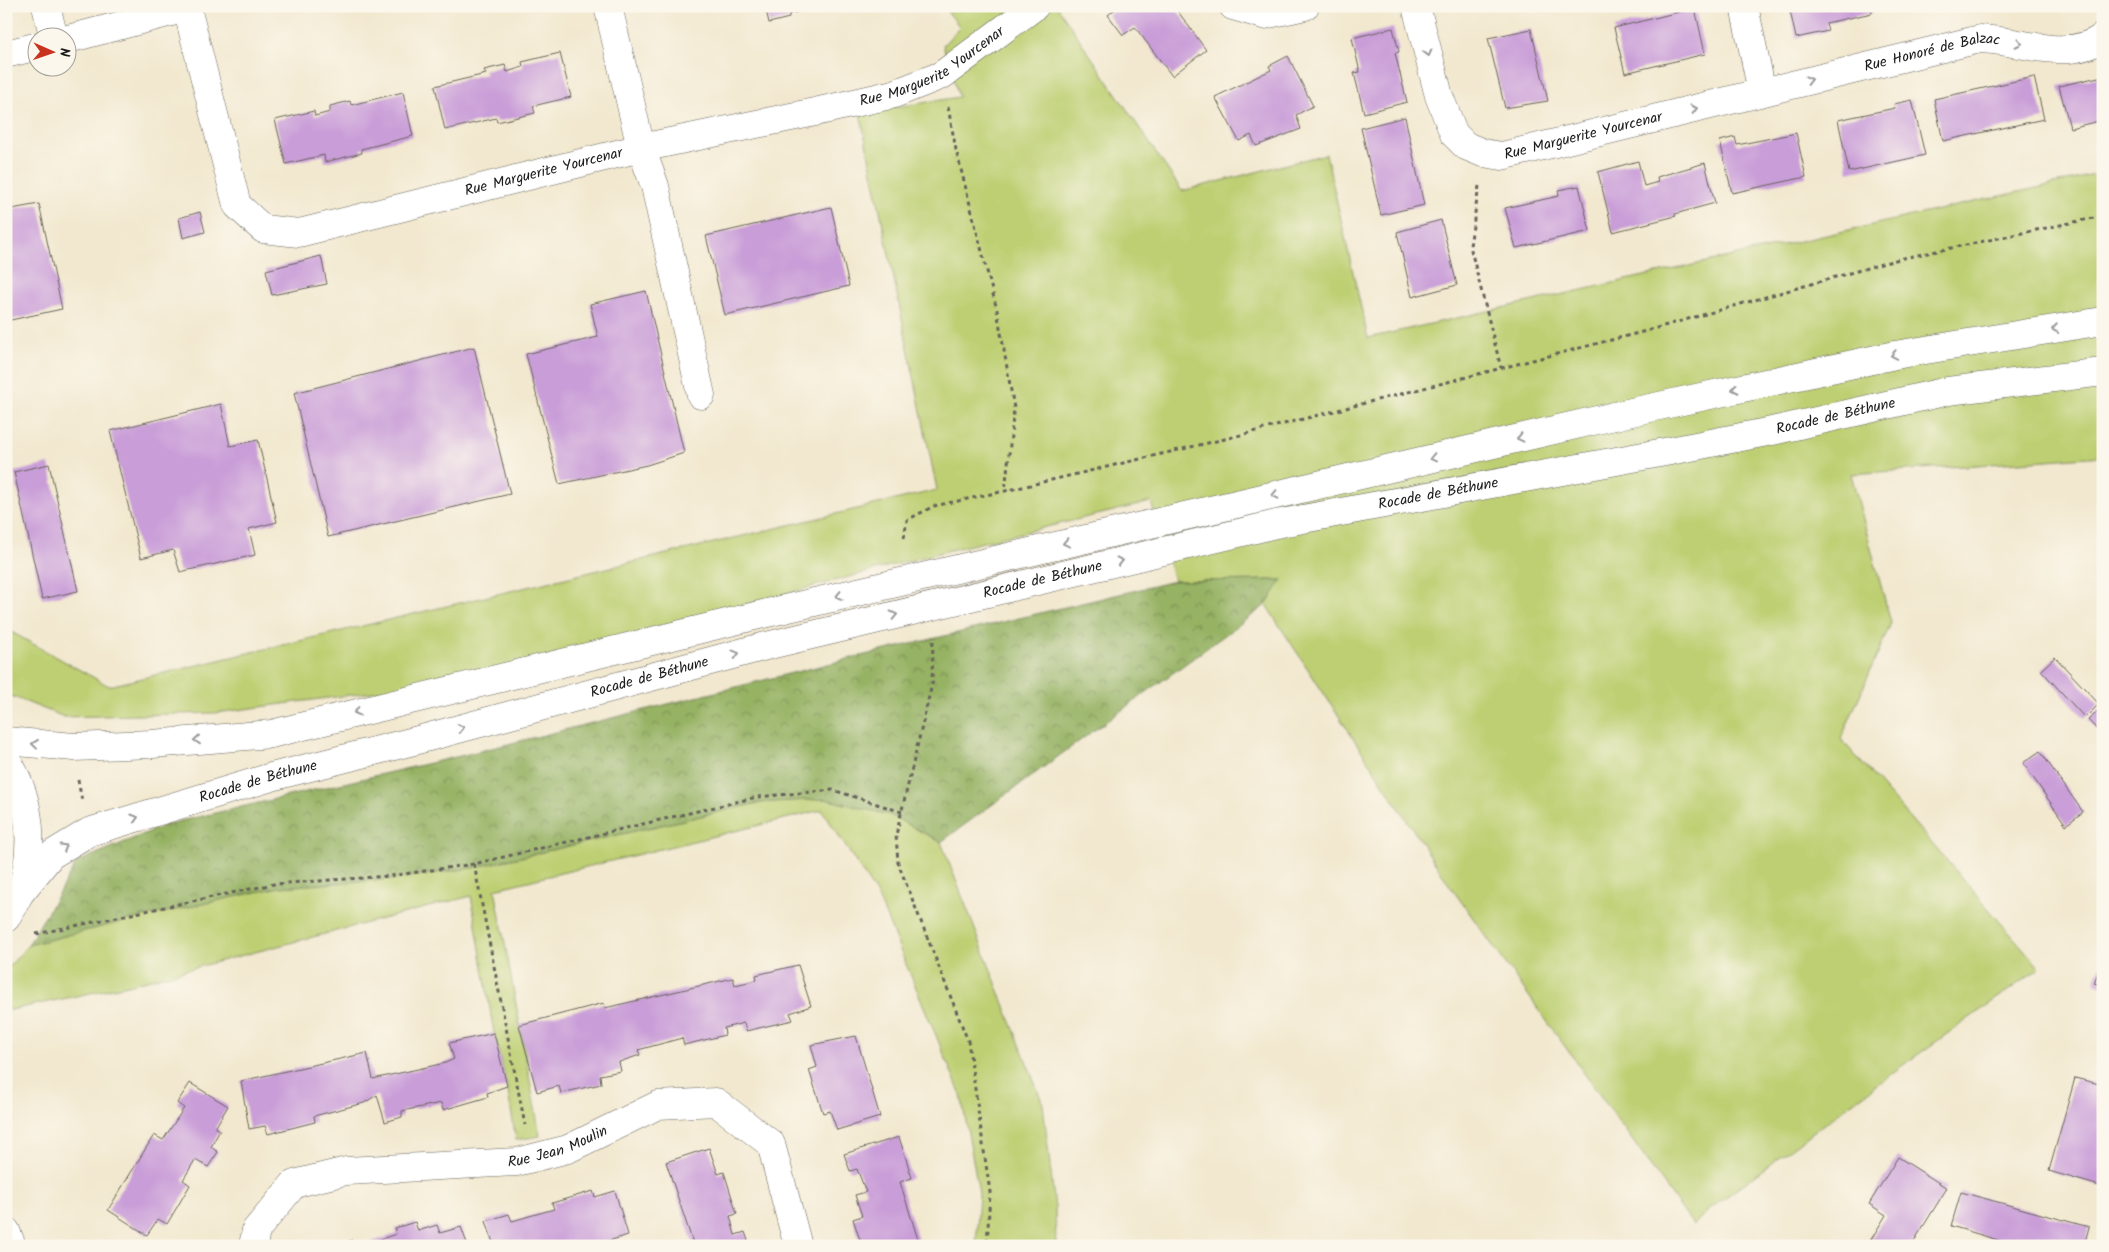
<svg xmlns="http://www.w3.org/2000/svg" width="2109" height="1252" viewBox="0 0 2109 1252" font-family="Kalam,sans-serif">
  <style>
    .grass { fill: #bdcf72; stroke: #6c7647 }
    .forest { fill: url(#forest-crowns); stroke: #596740 }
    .building { fill: #c99dd8 }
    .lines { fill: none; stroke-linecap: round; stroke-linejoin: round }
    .minor-casing { stroke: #67635b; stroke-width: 29 }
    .major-casing { stroke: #67635b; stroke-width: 29 }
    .path { stroke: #67635b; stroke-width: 3; stroke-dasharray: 4 4; stroke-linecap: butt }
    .minor { stroke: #fff; stroke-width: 28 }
    .major { stroke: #fff; stroke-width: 28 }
    .oneway { stroke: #999 }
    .labels { text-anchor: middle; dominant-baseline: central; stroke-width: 4; stroke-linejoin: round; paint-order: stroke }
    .street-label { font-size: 15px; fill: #1c1c1c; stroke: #fbf7ec }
  </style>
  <defs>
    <pattern id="forest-crowns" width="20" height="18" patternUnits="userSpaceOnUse" patternTransform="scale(1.25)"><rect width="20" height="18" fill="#96b264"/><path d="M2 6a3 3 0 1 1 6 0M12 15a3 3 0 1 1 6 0" fill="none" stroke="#7a9052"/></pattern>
  </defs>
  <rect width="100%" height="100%" fill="#fbf7ec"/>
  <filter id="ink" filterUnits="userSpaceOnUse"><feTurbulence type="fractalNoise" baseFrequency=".02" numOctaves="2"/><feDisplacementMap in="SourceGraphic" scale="10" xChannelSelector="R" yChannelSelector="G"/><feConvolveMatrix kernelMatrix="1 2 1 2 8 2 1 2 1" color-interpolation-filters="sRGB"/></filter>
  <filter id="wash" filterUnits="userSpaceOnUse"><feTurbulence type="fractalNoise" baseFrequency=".0096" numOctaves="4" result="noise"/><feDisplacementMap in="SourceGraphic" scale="20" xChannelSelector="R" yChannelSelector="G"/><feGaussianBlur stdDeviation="1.12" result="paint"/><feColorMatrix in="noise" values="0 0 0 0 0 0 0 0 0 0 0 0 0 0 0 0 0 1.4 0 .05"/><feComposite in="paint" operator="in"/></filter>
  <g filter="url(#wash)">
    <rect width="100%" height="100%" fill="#f2e8cf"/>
    <!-- grass -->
    <g class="grass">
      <path d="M943 6H1057L1182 191 1326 154 1368 338 2103 173V456L1851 474 1891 623 1841 739 2040 968 1899 1068 1711 1208 1693 1225 1450 886 1266 605 1281 580 1174 581 1151 502 950 550 463 680 215 713 64 717 6 694V629L109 686 937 490 860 113 959 97 943 45 960 27Z"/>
      <path d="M825 799 890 815 941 842 1043 1104 1055 1208 1056 1246H976L979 1193 961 1095 877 895 822 810 495 889 540 1136 516 1140 507 1086 494 1033 471 896 128 985 6 1011V970L28 945 125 921 279 887 392 879 472 868 758 803Z"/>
    </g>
    <!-- forest -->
    <path class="forest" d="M1282 580 1266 605 941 842 890 815 825 799 758 803 472 868 392 879 279 887 125 921 28 945 77 862 168 824 460 756 844 660 1174 581Z"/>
    <g id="blocks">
      <!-- building -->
      <g class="building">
        <path d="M765 6H820V7L789 14V18L769 23Z"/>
        <path d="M1119 6H1174L1206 50 1172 76 1135 27 1123 35 1108 15Z"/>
        <path d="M1789 6H1871L1872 13 1826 23 1828 31 1796 38Z"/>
        <path d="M1695 8 1705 54 1625 73 1614 28Z"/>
        <path d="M1393 28 1399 52 1395 53 1407 102 1364 113 1354 73 1360 72 1352 38Z"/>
        <path d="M1531 29 1548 101 1505 108 1488 38Z"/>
        <path d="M560 53 571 97 533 106 535 113 497 122 496 118 445 130 435 86 486 74 484 70 505 65 507 72 523 67 522 62Z"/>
        <path d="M1288 56 1313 106 1296 115 1301 129 1256 146 1251 135 1239 141 1215 97 1271 70 1269 66Z"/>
        <path d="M2103 76V120L2070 128 2059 86Z"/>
        <path d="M2034 77 2044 119 1943 141 1934 99Z"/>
        <path d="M403 92 413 136 361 149 362 153 325 162 324 155 286 164 275 120 314 111 315 116 330 112V106L350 101 351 105Z"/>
        <path d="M1912 100 1925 155 1849 172 1838 120 1895 108 1894 104Z"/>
        <path d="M1405 117 1424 205 1381 215 1361 128Z"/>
        <path d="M1796 133 1806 177 1732 193 1720 141 1735 137 1737 145Z"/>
        <path d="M1638 161 1644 186 1658 182 1657 177 1705 163 1715 203 1675 214 1676 216 1613 232 1598 172Z"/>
        <path d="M1579 186 1590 231 1516 248 1505 208 1559 196 1558 190Z"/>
        <path d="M39 204 62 309 6 321V210Z"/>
        <path d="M831 207 849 286 725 315 706 236Z"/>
        <path d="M200 212 205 232 183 238 179 218Z"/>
        <path d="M1441 220 1457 285 1412 297 1397 232Z"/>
        <path d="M321 256 327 284 272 295 266 270Z"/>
        <path d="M646 291 684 453 647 465 559 484 526 354 598 337 590 304Z"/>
        <path d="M474 347 510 494 328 537 294 393Z"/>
        <path d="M221 404 230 446 258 440 277 522 249 529 255 555 180 572 173 550 141 558 110 431Z"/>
        <path d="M49 464 78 591 42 599 14 472Z"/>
        <path d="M2055 657 2099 704 2085 718 2041 670Z"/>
        <path d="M2101 709 2103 710V736L2088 720Z"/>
        <path d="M2040 751 2083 812 2066 825 2023 763Z"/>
        <path d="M2103 960V986L2094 983Z"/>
        <path d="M798 965 811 1006 790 1013 793 1020 746 1031 744 1023 724 1028 725 1035 684 1045 682 1038 638 1050 640 1055 619 1062 621 1071 600 1075 601 1084 561 1093 559 1086 537 1092 519 1025 604 1003 605 1008 733 978 735 985 757 980 756 975Z"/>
        <path d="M494 1033 507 1086 487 1093 488 1097 443 1110 441 1103 402 1111V1117L385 1122 377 1095 364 1103 314 1116 315 1122 268 1134 265 1126 249 1129 241 1081 367 1053 373 1079 445 1063 454 1059 449 1043Z"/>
        <path d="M856 1036 880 1117 837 1130 830 1111 823 1113 809 1070 817 1067 811 1045Z"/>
        <path d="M2075 1078 2103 1085V1147L2100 1158 2103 1159V1187L2049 1171Z"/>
        <path d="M190 1083 228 1106 215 1128 220 1130 211 1147 218 1152 208 1167 195 1160 183 1180 190 1185 167 1224 158 1219 147 1235 108 1210 154 1135 163 1140 184 1108 177 1103Z"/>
        <path d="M899 1137 912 1178 900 1182 920 1246H862L853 1219 862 1216 855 1195 866 1192 857 1169 850 1171 844 1154Z"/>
        <path d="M709 1148 718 1174 724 1172 737 1214 730 1216 735 1235 745 1232 750 1246H694L666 1162Z"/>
        <path d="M1898 1157 1947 1188 1911 1246H1867L1886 1215 1869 1204Z"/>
        <path d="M593 1191 595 1197 615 1191 628 1235 592 1246H494L486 1221 509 1214 512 1221 554 1209 552 1203Z"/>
        <path d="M1961 1192 2089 1227 2084 1246H2007L2008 1243 1951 1226Z"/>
        <path d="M415 1222 418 1231 437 1225 440 1233 461 1227 468 1246H360L396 1234 395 1228Z"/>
        <path d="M352 1240 354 1246H336V1245Z"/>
      </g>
    </g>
  </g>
  <g filter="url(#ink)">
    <use href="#blocks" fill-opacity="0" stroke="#67635b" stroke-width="1"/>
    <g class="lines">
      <defs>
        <g id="minor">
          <path d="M46 6 54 38"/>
          <path d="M608 6 641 148 655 186 701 395"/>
          <path d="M1233 6 1264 15 1305 6"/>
          <path id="s1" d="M1416 6 1439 96 1454 134 1466 146 1483 153 1502 156 1980 39C2020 40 2068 63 2103 37"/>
          <path d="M1744 6 1762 92"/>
          <path id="s2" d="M68 39 187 8 237 205 263 229 299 233 641 148 815 112 894 94 942 75 1035 6"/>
          <path d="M6 54 38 46"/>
          <path d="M6 1231 12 1246"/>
          <path id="s3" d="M253 1246 256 1230 294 1184 346 1171 517 1162 568 1149 658 1105 716 1102 771 1144 798 1246"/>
        </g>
        <g id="major">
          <path d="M6 741 74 747 152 744 271 734 759 615 1636 411 1895 355 2103 321"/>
          <path d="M6 759C31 797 37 851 19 894 16 902 10 910 6 918"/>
          <path id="s4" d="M20 893 51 855 89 832 275 776 414 741 766 646 1276 524 1665 452 1772 431 1948 391 2103 372"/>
        </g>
      </defs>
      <!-- minor casing -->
      <use href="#minor" class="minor-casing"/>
      <!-- major casing -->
      <use href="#major" class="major-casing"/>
      <!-- path -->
      <g class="path">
        <path d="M948 107 956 150 997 310 1014 408 1005 491"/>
        <path d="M1479 186 1470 246 1501 368"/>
        <path d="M904 538 907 520 934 506 1005 491 1229 438 1646 331 1899 259 2103 216"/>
        <path d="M933 641 932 684 896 835 898 863 968 1041 990 1192 987 1246"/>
        <path d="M78 780 82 801"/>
        <path d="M474 864 525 1125"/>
        <path d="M36 934 274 884 390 876 474 864 757 797 833 790 902 812"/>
      </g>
      <!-- minor -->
      <use href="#minor" class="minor"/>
      <!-- major -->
      <use href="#major" class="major"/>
    </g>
    <!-- one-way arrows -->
    <defs><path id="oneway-chevron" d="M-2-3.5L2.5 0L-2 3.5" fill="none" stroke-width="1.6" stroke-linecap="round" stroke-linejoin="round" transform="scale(1.25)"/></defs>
    <g class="oneway">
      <use href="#oneway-chevron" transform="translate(2019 43) rotate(12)"/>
      <use href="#oneway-chevron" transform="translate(1428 53) rotate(76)"/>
      <use href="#oneway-chevron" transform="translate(1809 80) rotate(-14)"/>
      <use href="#oneway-chevron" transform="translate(1694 109) rotate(-14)"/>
      <use href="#oneway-chevron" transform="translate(2055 329) rotate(171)"/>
      <use href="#oneway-chevron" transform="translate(1894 355) rotate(169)"/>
      <use href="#oneway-chevron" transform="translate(1735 389) rotate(168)"/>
      <use href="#oneway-chevron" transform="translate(1520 438) rotate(167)"/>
      <use href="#oneway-chevron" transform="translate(1433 458) rotate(167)"/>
      <use href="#oneway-chevron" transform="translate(1275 495) rotate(167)"/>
      <use href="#oneway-chevron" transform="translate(1066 543) rotate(167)"/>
      <use href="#oneway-chevron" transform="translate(1120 561) rotate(-13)"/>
      <use href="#oneway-chevron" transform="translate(839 596) rotate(167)"/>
      <use href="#oneway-chevron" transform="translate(894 615) rotate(-13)"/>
      <use href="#oneway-chevron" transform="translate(736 654) rotate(-15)"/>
      <use href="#oneway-chevron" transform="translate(357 712) rotate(166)"/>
      <use href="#oneway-chevron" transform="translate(461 728) rotate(-15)"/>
      <use href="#oneway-chevron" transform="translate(197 740) rotate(175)"/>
      <use href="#oneway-chevron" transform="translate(35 744) rotate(-174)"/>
      <use href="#oneway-chevron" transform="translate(135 818) rotate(-17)"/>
      <use href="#oneway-chevron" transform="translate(64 847) rotate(-31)"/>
    </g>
  </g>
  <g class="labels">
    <!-- street labels -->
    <g class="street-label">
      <text stroke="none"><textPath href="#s1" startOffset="631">Rue Honoré de Balzac</textPath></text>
      <text stroke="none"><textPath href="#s2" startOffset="1055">Rue Marguerite Yourcenar</textPath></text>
      <text stroke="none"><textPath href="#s1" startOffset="272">Rue Marguerite Yourcenar</textPath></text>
      <text stroke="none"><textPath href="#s2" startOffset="650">Rue Marguerite Yourcenar</textPath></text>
      <text stroke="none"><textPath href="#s4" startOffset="1890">Rocade de Béthune</textPath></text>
      <text stroke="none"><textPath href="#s4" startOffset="1485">Rocade de Béthune</textPath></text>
      <text stroke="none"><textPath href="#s4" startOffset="1080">Rocade de Béthune</textPath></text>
      <text stroke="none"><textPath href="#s4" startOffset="675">Rocade de Béthune</textPath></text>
      <text stroke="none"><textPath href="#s4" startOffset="270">Rocade de Béthune</textPath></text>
      <text stroke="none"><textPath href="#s3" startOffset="344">Rue Jean Moulin</textPath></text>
    </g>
  </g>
  <!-- margin -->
  <rect width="2109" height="1252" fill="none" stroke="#fbf7ec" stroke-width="25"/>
  <!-- north arrow -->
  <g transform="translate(52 52) rotate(92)"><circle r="24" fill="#fbf7ec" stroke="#a29f99"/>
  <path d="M0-4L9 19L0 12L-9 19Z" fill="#c8321e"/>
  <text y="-8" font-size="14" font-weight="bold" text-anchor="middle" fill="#1c1c1c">N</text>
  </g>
</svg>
